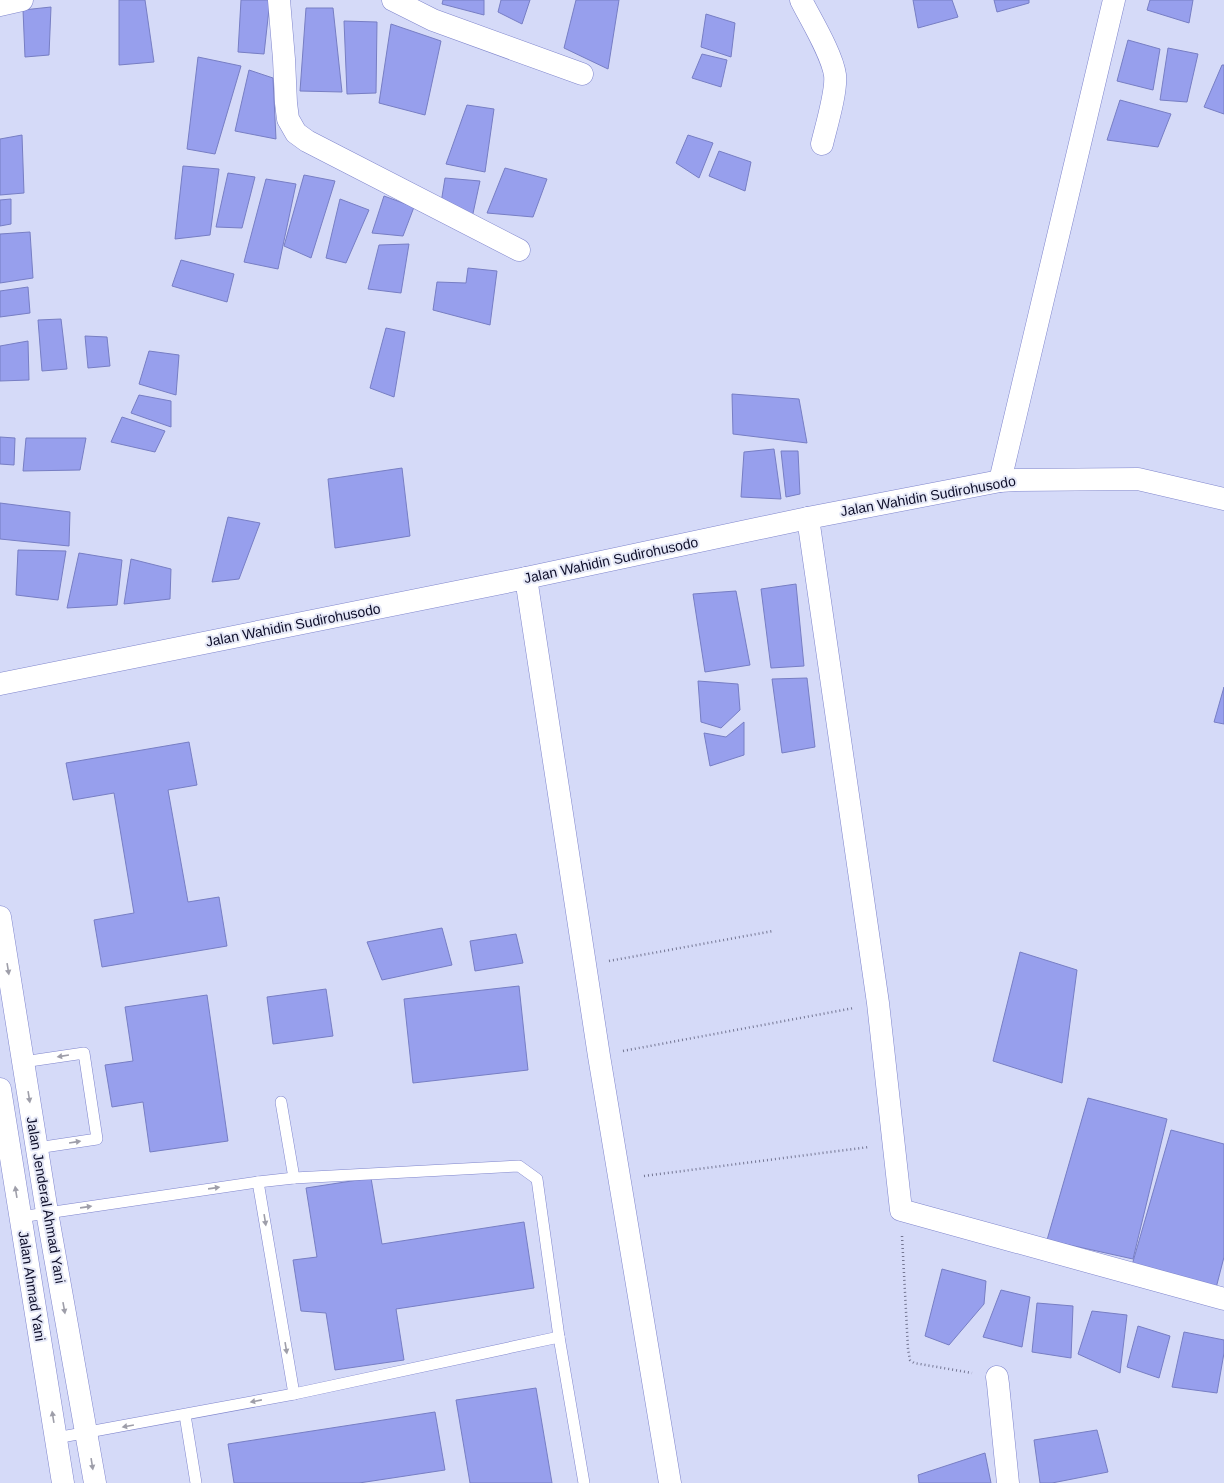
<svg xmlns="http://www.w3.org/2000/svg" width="1224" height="1483" viewBox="0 0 1224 1483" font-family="Helvetica,sans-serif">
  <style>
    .building { fill: #979fed; stroke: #777ec4 }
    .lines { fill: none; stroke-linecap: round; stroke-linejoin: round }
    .lane-casing { stroke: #7f85cc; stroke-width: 12 }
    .street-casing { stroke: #7f85cc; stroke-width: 23 }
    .secondary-casing { stroke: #7f85cc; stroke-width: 23 }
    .highway-casing { stroke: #7f85cc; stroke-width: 23 }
    .path { stroke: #747693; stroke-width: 2.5; stroke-dasharray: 1 3; stroke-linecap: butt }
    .lane { stroke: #fff; stroke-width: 11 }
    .street { stroke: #fff; stroke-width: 22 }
    .secondary { stroke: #fff; stroke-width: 22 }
    .highway { stroke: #fff; stroke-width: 22 }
    .oneway { fill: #9e9ea9 }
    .labels { text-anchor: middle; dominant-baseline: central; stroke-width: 4; stroke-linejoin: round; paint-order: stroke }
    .street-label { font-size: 14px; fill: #0d0d28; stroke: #e5e8f7 }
  </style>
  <rect width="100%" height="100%" fill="#d5daf8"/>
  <!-- building -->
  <g class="building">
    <path d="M119 0H145L154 62 119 65Z"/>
    <path d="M241 0H270L264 54 238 52Z"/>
    <path d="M443 0H484V15L442 4Z"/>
    <path d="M501 0H530L522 24 498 12Z"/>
    <path d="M576 0H619L608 69 564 48Z"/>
    <path d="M913 0H952L958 17 918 28Z"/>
    <path d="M994 0H1029V3L997 12Z"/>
    <path d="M1150 0H1193L1189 23 1147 10Z"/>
    <path d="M51 7 49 55 25 57 23 10Z"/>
    <path d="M306 8H333L342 92 300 91Z"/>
    <path d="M706 14 735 23 731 57 701 47Z"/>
    <path d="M344 21 377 22 376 93 347 94Z"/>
    <path d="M391 24 441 41 425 115 379 103Z"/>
    <path d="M1128 40 1160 49 1153 90 1117 81Z"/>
    <path d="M1168 48 1198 54 1187 102 1160 100Z"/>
    <path d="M702 54 727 60 721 87 692 78Z"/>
    <path d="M198 57 241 66 215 154 187 149Z"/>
    <path d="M1222 65H1224V114L1204 107Z"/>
    <path d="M249 70 273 78 276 139 235 131Z"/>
    <path d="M1120 100 1171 114 1158 147 1107 140Z"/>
    <path d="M467 105 494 109 485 172 446 164Z"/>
    <path d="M22 135 24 193 0 195V139Z"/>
    <path d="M688 135 713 143 699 178 676 163Z"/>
    <path d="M719 151 751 162 745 191 709 176Z"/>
    <path d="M183 166 219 169 210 235 175 239Z"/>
    <path d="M505 168 547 179 533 217 487 213Z"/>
    <path d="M228 173 255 177 242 228 216 227Z"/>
    <path d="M304 175 335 181 311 258 284 246Z"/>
    <path d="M445 178 480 181 472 218 441 203Z"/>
    <path d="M266 179 296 184 278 269 244 262Z"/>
    <path d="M384 196 414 207 403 236 372 233Z"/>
    <path d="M11 199V224L0 226V200Z"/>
    <path d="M340 199 369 210 346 263 326 258Z"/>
    <path d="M30 232 33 278 0 283V234Z"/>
    <path d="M409 244 401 293 368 289 379 245Z"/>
    <path d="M181 260 234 274 227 302 172 286Z"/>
    <path d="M468 268 497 271 490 325 433 310 437 282 466 283Z"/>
    <path d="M28 287 30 313 0 317V291Z"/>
    <path d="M61 319 67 369 42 371 38 320Z"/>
    <path d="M386 328 405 332 394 397 370 388Z"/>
    <path d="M85 336 107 337 110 366 88 368Z"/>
    <path d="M28 341 29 380 0 381V346Z"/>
    <path d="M149 351 179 355 176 395 139 384Z"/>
    <path d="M732 394 799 399 807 443 733 434Z"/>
    <path d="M139 395 171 401V427L131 413Z"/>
    <path d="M122 417 165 431 155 452 111 442Z"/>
    <path d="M0 437 15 438 14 465 0 464Z"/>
    <path d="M26 438H86L80 470 23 471Z"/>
    <path d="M774 449 781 499 741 497 744 452Z"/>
    <path d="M781 451H798L800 494 786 497Z"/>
    <path d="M402 468 410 536 335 548 328 479Z"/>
    <path d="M0 503 70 512 69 546 0 539Z"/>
    <path d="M228 517 260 523 239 579 212 582Z"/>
    <path d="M18 550 66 551 58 600 16 595Z"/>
    <path d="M79 553 122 560 117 605 67 608Z"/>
    <path d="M131 559 171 569 170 599 124 604Z"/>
    <path d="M796 584 804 666 771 668 761 589Z"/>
    <path d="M736 591 750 665 705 672 693 594Z"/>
    <path d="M807 678 815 747 782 753 772 679Z"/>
    <path d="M698 681 738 684 740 710 721 728 701 722Z"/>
    <path d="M1224 687V724L1214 722Z"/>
    <path d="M744 722V755L710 766 704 733 726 737Z"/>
    <path d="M189 742 197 785 168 790 188 902 219 897 227 946 102 967 94 920 134 913 114 793 73 800 66 763Z"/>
    <path d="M442 928 452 965 382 980 367 942Z"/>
    <path d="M516 934 523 963 475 971 470 941Z"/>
    <path d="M1020 952 1077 970 1062 1083 993 1061Z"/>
    <path d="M519 986 528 1070 413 1083 404 999Z"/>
    <path d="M326 989 333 1036 273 1044 267 997Z"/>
    <path d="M207 995 228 1141 150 1152 143 1102 112 1107 105 1065 133 1061 125 1007Z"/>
    <path d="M1088 1098 1167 1119 1133 1259 1047 1240Z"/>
    <path d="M1171 1130 1224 1144V1257L1215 1292 1130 1272Z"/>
    <path d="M371 1178 382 1244 524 1222 534 1288 396 1309 404 1360 335 1370 326 1313 301 1311 293 1260 317 1257 306 1188Z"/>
    <path d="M942 1269 986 1281 984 1304 949 1345 925 1336Z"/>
    <path d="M1001 1290 1030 1297 1022 1347 983 1337Z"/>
    <path d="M1037 1303 1073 1306 1071 1358 1032 1352Z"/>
    <path d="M1092 1311 1127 1315 1120 1373 1078 1354Z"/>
    <path d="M1138 1326 1170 1336 1159 1378 1127 1367Z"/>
    <path d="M1184 1332 1224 1340V1353L1217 1393 1172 1387Z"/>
    <path d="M536 1388 552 1483H470L456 1400Z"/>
    <path d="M435 1412 445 1470 359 1483H234L228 1444Z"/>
    <path d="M1097 1430 1108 1472 1052 1483H1040L1034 1440Z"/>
    <path d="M985 1453 991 1483H919L918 1475Z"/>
  </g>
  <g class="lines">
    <defs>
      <g id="lane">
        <path d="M23 1062 84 1053 97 1139 37 1148"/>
        <path d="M281 1102 294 1178"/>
        <path d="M258 1182 294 1394"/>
        <path d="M20 1217 258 1182 294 1178 519 1166 537 1179 559 1337 584 1483"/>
        <path d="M185 1415 196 1483"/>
        <path d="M56 1438 294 1394 559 1337"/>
      </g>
      <g id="street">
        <path d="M279 0 284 59 286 103 288 119 296 133 307 141 519 250"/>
        <path d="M393 0 433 20 582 74"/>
        <path d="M801 0C811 20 832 54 835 75 837 91 826 127 822 144"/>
        <path d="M0 5 22 0"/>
        <path d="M1000 481 1114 0"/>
        <path d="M808 518 878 1003 901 1210 1224 1299"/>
        <path d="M526 578 599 1056 670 1483"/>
        <path d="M997 1377 998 1384 1008 1483"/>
      </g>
      <g id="secondary">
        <path d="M0 917 47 1212 95 1483"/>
        <path d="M0 1089 63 1483"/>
      </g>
      <path id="highway" d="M0 684 526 578 808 518 1000 481 1016 480 1138 479 1224 499"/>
    </defs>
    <!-- lane casing -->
    <use href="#lane" class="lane-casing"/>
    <!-- street casing -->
    <use href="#street" class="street-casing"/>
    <!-- secondary casing -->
    <use href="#secondary" class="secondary-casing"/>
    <!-- highway casing -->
    <use href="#highway" class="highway-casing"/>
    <!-- path -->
    <g class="path">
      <path d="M609 961 773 931"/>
      <path d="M623 1051 854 1008"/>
      <path d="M644 1176 869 1147"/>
      <path d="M902 1236 908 1349 910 1360 914 1363 972 1373"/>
    </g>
    <!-- lane -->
    <use href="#lane" class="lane"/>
    <!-- street -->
    <use href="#street" class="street"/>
    <!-- secondary -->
    <use href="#secondary" class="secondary"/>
    <!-- highway -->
    <use href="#highway" class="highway"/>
  </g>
  <!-- one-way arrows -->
  <defs><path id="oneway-solid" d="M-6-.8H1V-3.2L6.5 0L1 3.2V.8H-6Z"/></defs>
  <g class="oneway">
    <use href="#oneway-solid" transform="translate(8 969) rotate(81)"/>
    <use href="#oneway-solid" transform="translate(63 1056) rotate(171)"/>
    <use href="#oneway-solid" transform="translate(29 1097) rotate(81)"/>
    <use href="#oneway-solid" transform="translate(75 1142) rotate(-9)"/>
    <use href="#oneway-solid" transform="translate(214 1188) rotate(-8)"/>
    <use href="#oneway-solid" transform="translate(16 1192) rotate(-99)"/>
    <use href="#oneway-solid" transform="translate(86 1207) rotate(-8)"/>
    <use href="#oneway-solid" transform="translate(265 1220) rotate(81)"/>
    <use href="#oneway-solid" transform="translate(64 1308) rotate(80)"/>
    <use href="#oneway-solid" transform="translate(286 1348) rotate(81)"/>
    <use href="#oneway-solid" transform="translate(256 1401) rotate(169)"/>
    <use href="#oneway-solid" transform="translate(53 1417) rotate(-99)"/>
    <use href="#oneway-solid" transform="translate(128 1426) rotate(170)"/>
    <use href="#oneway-solid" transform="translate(92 1464) rotate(81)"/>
  </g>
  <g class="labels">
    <!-- street labels -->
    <g class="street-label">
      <text transform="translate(928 496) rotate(-10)">Jalan Wahidin Sudirohusodo</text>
      <text transform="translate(611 560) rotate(-12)">Jalan Wahidin Sudirohusodo</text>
      <text transform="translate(293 625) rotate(-11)">Jalan Wahidin Sudirohusodo</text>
      <text transform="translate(46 1200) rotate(80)">Jalan Jenderal Ahmad Yani</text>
      <text transform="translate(32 1286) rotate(81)">Jalan Ahmad Yani</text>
    </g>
  </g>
</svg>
